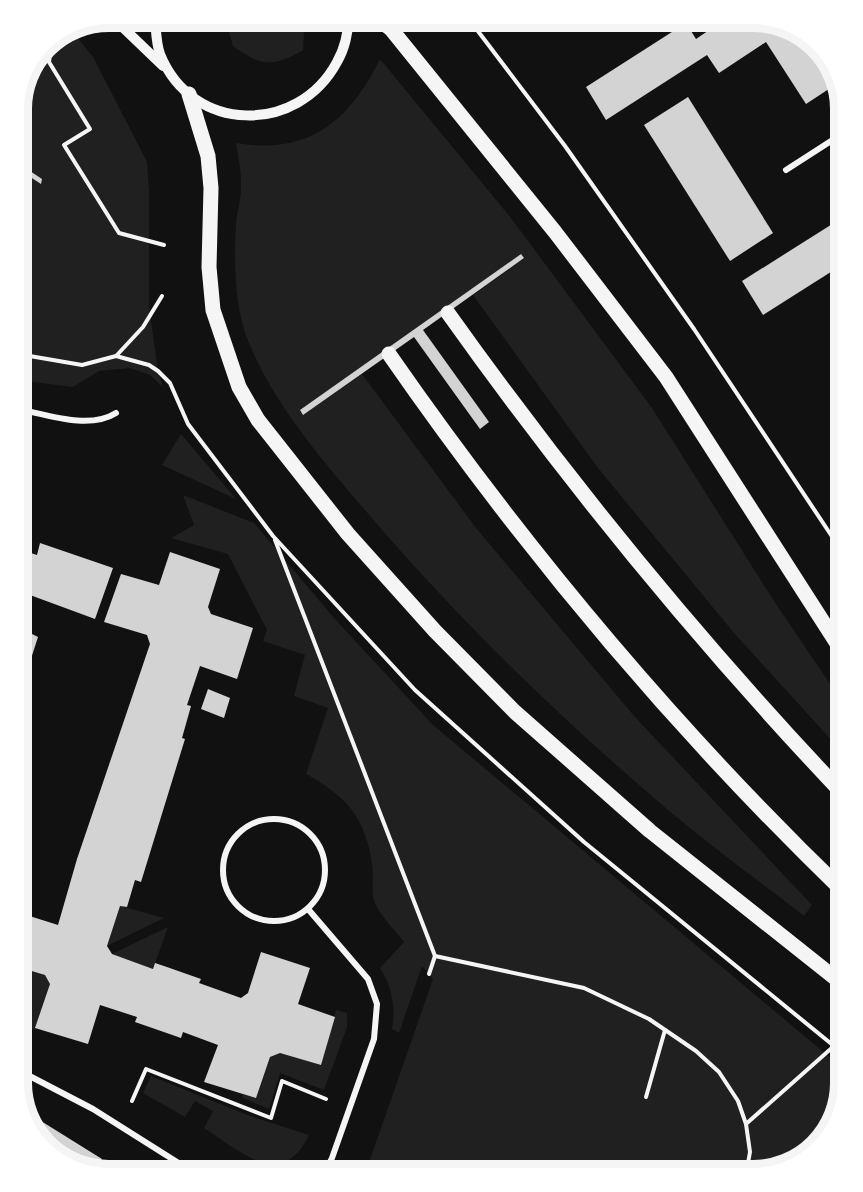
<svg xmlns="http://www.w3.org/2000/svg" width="863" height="1192" viewBox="0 0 863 1192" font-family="Ubuntu,sans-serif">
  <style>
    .green { fill: #202020 }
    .building { fill: #d3d3d3 }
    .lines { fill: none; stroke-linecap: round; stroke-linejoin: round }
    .path { stroke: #f5f5f5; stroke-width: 4 }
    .minor { stroke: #f5f5f5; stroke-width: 6 }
    .tertiary { stroke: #f5f5f5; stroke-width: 10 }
    .primary { stroke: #f5f5f5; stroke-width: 15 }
    .rim { fill: none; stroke: #f5f5f5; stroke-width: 8 }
  </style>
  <rect width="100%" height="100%" fill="#111"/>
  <!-- green -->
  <g class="green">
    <path d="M205 18H300L304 34 303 50C273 68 260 66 233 46L229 32Z"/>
    <path d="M73 32 93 57 147 162 149 191V307L158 371 163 387 150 375 130 368 99 371 73 387 18 380V103L49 41Z"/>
    <path d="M380 59 511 218 652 408 774 601 845 706V755L734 633 598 468 473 295 524 259 521 254 300 411 303 415 362 374 476 528 635 717 812 905 804 916C759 881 712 847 668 810 561 719 462 623 370 516 325 463 276 408 249 343 234 308 234 261 236 223 237 211 241 200 241 188 242 173 238 157 236 143 310 155 349 121 380 59Z"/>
    <path d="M181 434 236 499 162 465Z"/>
    <path d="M183 495 254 523 334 618 433 725 845 1070V1083L833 1128 800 1162 754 1174H365L433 979 422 966 399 1033 392 1029C396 1008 392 986 380 968L404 942C395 930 378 914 374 900 371 889 374 875 372 863 365 817 346 796 306 774L328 708 294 696 305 655 263 641 267 630 228 554 171 538 194 525Z"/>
    <path d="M120 906 164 918 107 946Z"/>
    <path d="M168 927 153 969 112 954Z"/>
    <path d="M18 967 45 975 50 984 35 1030 18 1025Z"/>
    <path d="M336 1010 347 1013V1027L324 1090 280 1073 269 1109 243 1098 242 1094 256 1098 270 1057 280 1053 321 1065Z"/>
    <path d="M151 1076 250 1116 309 1135C282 1192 240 1151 204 1128L213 1111 195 1101 185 1117 143 1093Z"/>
  </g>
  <!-- building -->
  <g class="building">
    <path d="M727 18H760L800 30 825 56 834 70 838 83 806 104 766 42 719 73 707 55 606 120 586 87 686 23 696 39Z"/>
    <path d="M688 97 773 233 730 261 644 125Z"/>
    <path d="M18 153 27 169 42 179 41 184 24 173 18 162Z"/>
    <path d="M845 216V263L763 315 742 281Z"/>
    <path d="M521 254 524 258 423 330 489 422 480 429 414 337 303 415 300 410Z"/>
    <path d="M40 543 113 568 95 619 30 595 20 628 38 637 19 696 18 549 37 555Z"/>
    <path d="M170 552 220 569 208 607 211 614 253 628 237 679 200 666 187 705 191 706 182 738 185 739 141 882 135 880 127 907 120 906 107 946 112 954 153 969 155 963 164 966 201 979 199 983 241 998 248 993 261 952 310 968 298 1004 335 1017 321 1065 280 1053 270 1057 256 1098 204 1082 218 1045 183 1032 181 1038 135 1022 137 1017 100 1005 88 1044 35 1028 50 984 45 975 18 967 20 913 58 925 77 859 150 644 147 635 104 622 121 574 159 585Z"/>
    <path d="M208 689 230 698 224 718 201 709Z"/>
    <path d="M41 1121 102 1159 96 1167 105 1174 63 1162 34 1132Z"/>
  </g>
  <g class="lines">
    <!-- path -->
    <g class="path">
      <path d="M468 18 565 146 694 329 845 556"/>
      <path d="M52 39 49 62 90 129 64 145 119 233 164 245"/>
      <path d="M18 354 82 365 116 356 149 365 158 371 170 383 188 424 273 536 415 690 584 842 845 1055"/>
      <path d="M117 355 143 327 162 296"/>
      <path d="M275 540 435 956 584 988 649 1019 696 1051 719 1072 738 1101 746 1124"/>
      <path d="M429 974 435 956"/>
      <path d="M646 1097 665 1030"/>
      <path d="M132 1101 146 1069 271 1118 282 1081 326 1099"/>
      <path d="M746 1174 750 1152 746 1124 834 1046"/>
    </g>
    <!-- minor -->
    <g class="minor">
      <path d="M786 170 845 132"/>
      <path d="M18 409C48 415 89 430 116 413"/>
      <circle cx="274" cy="870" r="51"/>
      <path d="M308 909 368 979 377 1004 374 1039 332 1158 324 1174"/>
      <path d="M18 1070 93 1109 196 1174"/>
    </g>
    <!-- tertiary -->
    <g class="tertiary">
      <path d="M113 18 163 66"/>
      <path d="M155 18C156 29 156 43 160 54 192 134 298 135 337 62 344 50 349 32 348 18"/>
    </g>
    <!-- primary -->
    <g class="primary">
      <path d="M377 18 391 29 555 232 666 377 845 656"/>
      <path d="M189 94 208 156 211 188 209 267 213 310 239 387 258 420 348 534 435 631 515 712 650 831 845 986"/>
      <path d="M448 313C569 483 701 644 845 796"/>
      <path d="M389 354C523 547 676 730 845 893"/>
    </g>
  </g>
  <!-- crop -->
  <path d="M0 0H863V1192H0ZM109 28H753A81 81 0 0 1 834 109V1083A81 81 0 0 1 753 1164H109A81 81 0 0 1 28 1083V109A81 81 0 0 1 109 28Z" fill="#fff" fill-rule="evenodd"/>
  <path class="rim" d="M109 28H753A81 81 0 0 1 834 109V1083A81 81 0 0 1 753 1164H109A81 81 0 0 1 28 1083V109A81 81 0 0 1 109 28Z"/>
</svg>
